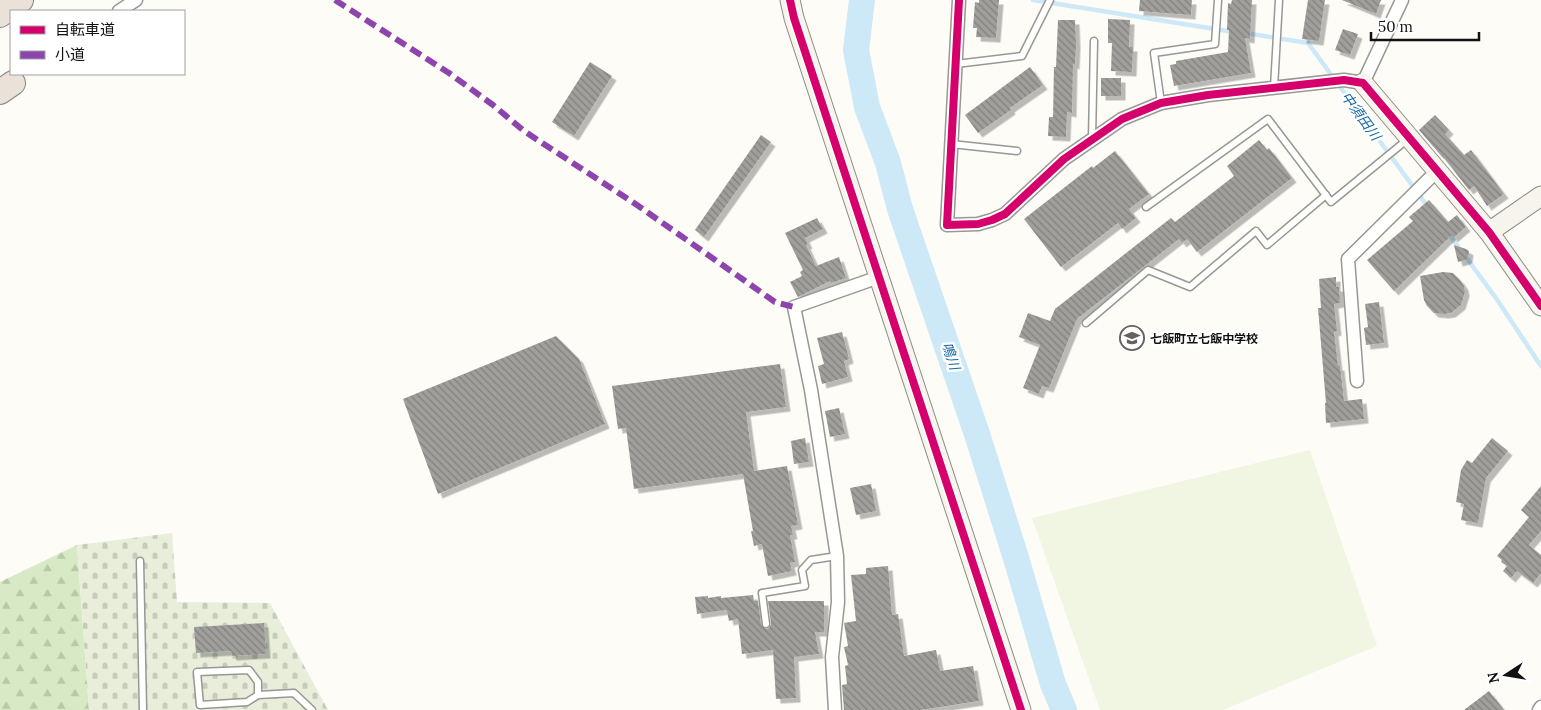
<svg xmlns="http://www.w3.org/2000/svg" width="1541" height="710" viewBox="0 0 1541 710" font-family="Lora,'Noto Sans JP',serif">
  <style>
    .forest { fill: url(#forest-firs) }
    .cemetery { fill: url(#cemetery-stones) }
    .pitch { fill: #f0f6e1 }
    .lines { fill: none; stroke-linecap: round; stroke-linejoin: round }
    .stream { stroke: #cde8f7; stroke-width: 4.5 }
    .river { stroke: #cde8f7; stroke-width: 26 }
    .building { fill: url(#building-back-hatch); filter: url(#shadow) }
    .lane-casing { stroke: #979795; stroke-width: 9 }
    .street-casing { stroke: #979795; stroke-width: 15 }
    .secondary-casing { stroke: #8e8d8b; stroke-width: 21 }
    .highway-casing { stroke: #858482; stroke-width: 26 }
    .lane { stroke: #fffffe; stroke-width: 6 }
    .street { stroke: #fffffe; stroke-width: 12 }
    .secondary { stroke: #f6f4eb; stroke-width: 19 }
    .highway { stroke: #eae1d8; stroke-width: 24 }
    .quiet { stroke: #8e44ad; stroke-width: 6; stroke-dasharray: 12 6; stroke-linecap: butt }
    .cycleway-casing { stroke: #fff; stroke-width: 11 }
    .cycleway { stroke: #d6006c; stroke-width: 8 }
    .labels { text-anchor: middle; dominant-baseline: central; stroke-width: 5; stroke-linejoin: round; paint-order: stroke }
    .poi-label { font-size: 12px; font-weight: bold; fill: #111; stroke: #fff; text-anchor: start }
    .water-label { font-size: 14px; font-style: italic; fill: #1768a6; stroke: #fff }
  </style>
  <defs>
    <pattern id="forest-firs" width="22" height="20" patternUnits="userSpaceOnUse" patternTransform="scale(1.25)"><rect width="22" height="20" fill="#d8eac5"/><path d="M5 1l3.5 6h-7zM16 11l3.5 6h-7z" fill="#b8c8a8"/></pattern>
    <pattern id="cemetery-stones" width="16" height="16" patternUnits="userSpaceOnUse" patternTransform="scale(1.25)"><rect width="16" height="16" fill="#e9eedb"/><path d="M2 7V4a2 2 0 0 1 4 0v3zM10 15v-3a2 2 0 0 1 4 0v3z" fill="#c7cbbb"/></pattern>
    <pattern id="building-back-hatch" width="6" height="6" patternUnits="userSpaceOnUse" patternTransform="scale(1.25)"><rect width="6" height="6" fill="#a19f9c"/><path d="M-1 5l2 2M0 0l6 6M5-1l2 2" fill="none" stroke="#82807e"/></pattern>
    <filter id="shadow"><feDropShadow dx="4.5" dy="4.5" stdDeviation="0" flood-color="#0004"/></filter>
  </defs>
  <rect width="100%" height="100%" fill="#fdfcf7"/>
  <!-- forest -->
  <path class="forest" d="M77 545 89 710H0V582Z"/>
  <!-- cemetery -->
  <path class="cemetery" d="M172 533 177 602 270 603 328 710H89L77 545Z"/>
  <!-- pitch -->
  <path class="pitch" d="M1310 450 1377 646 1223 710H1100L1032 518Z"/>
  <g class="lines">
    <!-- stream -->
    <g class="stream">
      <path d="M1033 0 1234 32"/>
      <path d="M1245 33 1308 43 1428 207"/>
      <path d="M1448 233 1496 298 1541 366"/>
    </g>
    <!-- river -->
    <path class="river" d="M862 0 856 50 867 107 888 163 900 209 977 434 1016 558 1053 684 1064 710"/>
  </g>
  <!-- building -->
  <g class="building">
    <path d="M979 0H999L996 38 976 37 977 28H973L975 2 979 3Z"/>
    <path d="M1140 0H1192L1191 15 1139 11Z"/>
    <path d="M1232 0H1252L1250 39 1245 38 1251 73 1174 86 1170 65 1176 64V61L1228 52 1229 30H1227L1228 3 1231 4Z"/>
    <path d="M1308 0H1325L1319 41 1302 39Z"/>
    <path d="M1342 0H1381L1376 14Z"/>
    <path d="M1108 19 1130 20 1129 47H1133L1132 72 1111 71 1112 43H1108Z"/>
    <path d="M1058 20H1075L1076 44 1075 65 1073 64 1072 113 1067 112 1066 137 1048 136 1049 117H1053L1054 67H1056Z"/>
    <path d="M1343 29 1358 34 1350 55 1335 50Z"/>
    <path d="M590 62 612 76 574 136 552 122Z"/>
    <path d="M1030 67 1043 85 1010 108 1011 110 978 133 965 115Z"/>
    <rect x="1101" y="78" width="20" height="18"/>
    <path d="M1435 115 1449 130 1445 134 1464 155 1471 150 1504 194 1487 206 1474 186 1469 190 1444 158V159L1419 130Z"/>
    <path d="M761 135 771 142 704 237 695 230Z"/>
    <path d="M1259 140 1267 150 1269 148 1292 178 1197 252 1187 239 1182 243 1179 239 1077 319 1049 388 1042 386 1039 394 1023 388 1040 345 1019 337 1028 313 1050 321 1055 309 1135 246 1171 218 1175 222 1234 176 1227 166Z"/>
    <path d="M1115 151 1149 194 1129 209 1136 218 1122 229 1118 223 1061 267 1024 219 1092 166 1093 168Z"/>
    <path d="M1429 200 1448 222 1457 215 1466 227 1453 238 1452 235 1394 291 1367 260 1413 221 1409 217Z"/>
    <path d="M817 218 823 229 805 238 808 244 806 245 816 266 839 257 846 278 831 283 830 281 798 297 790 282 802 276 800 272 803 270 785 233Z"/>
    <path d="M1454 245 1466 249 1469 251 1468 258 1466 260 1458 262Z"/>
    <path d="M1443 272 1453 273 1460 280 1464 286 1465 292 1461 305 1451 313 1444 314 1434 313 1427 306 1424 300 1420 276Z"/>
    <path d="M1336 277V287H1339L1340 303 1334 304 1337 331 1334 332 1338 366H1340L1344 401 1362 399 1364 419 1326 423 1325 403H1326L1318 308H1321L1319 279Z"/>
    <path d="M1379 302 1384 343 1366 345 1364 328 1368 327 1365 304Z"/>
    <path d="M842 332 849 359 844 361 848 377 822 384 818 366 824 364 817 338Z"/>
    <path d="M556 336 579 359 605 424 438 494 403 399Z"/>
    <path d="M780 364 786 407 746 412 754 471 787 466 798 525 791 526 793 535H790L795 562 790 563 792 571 768 576 762 544 754 546 751 531H753L743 474 634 489 626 428 618 429 612 386Z"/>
    <path d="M839 408 845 434 830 437 825 411Z"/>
    <path d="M805 438 809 462 794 464 791 441Z"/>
    <path d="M1492 438 1508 451 1486 478 1478 523 1461 520 1464 504 1456 502 1461 470 1467 460 1472 463Z"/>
    <path d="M871 484 876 511 856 515 850 488Z"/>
    <path d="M1541 486V531L1529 545 1541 555V573L1533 583 1517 571 1511 578 1503 571 1507 566 1501 562 1502 560 1497 556 1529 517 1521 510Z"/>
    <path d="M888 566 892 615 898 614 904 656 936 650 940 671 973 666 979 701 921 710H844L842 685 847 684 845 666 848 665 844 647 848 646 844 623 856 621 851 575 866 574V568Z"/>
    <path d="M753 595 754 601H758L761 625 766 629 769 628 771 624 768 601H824V632H815L819 654 794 657 796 698 776 699 773 650 742 654 738 619 729 621 727 611 726 610 697 614 695 597 708 596V598L721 596V598Z"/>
    <path d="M264 623 266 654 232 656 231 651 196 653 194 627Z"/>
    <path d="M1489 691 1504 710H1464Z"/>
  </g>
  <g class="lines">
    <defs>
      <g id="lane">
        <path d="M956 64 1022 56 1050 0"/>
        <path d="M1274 88 1279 0"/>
        <path d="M1161 103 1154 53 1215 44 1218 0"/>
        <path d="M1092 139 1094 41"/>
        <path d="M951 144 1017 151"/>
        <path d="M1146 207 1268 119 1331 202 1408 139"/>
        <path d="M1086 323 1148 270 1190 287 1256 231 1267 245 1326 195"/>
        <path d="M140 561 143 710"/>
        <path d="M766 624 762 593 805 586 802 570 811 560 837 556"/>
        <path d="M258 695V682L249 670 197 672 200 705 247 702 258 695 294 693 312 710"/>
      </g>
      <g id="street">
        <path d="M959 0 947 225 978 224 992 220 1005 214 1064 159 1122 119 1161 103 1208 95 1344 80 1363 83 1402 0"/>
        <path d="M119 11 136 0"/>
        <path d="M1357 381 1348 259 1437 171"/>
        <path d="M835 710 832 657 838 602 837 556 811 390 794 307 879 277"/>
        <path d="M1539 710 1541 707"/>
      </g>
      <g id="secondary">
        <path d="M790 0 794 18 1021 710"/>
        <path d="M1363 83 1489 232 1541 306"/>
        <path d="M1489 232 1541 196"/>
      </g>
      <g id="highway">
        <path d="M0 15 21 0"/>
        <path d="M0 92 13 83"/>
      </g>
    </defs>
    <!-- lane casing -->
    <use href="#lane" class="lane-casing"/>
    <!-- street casing -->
    <use href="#street" class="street-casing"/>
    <!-- secondary casing -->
    <use href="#secondary" class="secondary-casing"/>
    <!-- highway casing -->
    <use href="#highway" class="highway-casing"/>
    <!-- lane -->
    <use href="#lane" class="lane"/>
    <!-- street -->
    <use href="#street" class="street"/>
    <!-- secondary -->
    <use href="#secondary" class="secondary"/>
    <!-- highway -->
    <use href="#highway" class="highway"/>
    <!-- quiet -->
    <path class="quiet" d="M335 0 449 73 493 105 524 131 637 205 775 302 794 307"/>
    <defs>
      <g id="cycleway">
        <path d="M790 0 794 18 1021 710"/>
        <path d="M959 0 947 225 978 224 992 220 1005 214 1064 159 1122 119 1161 103 1208 95 1344 80 1363 83 1489 232 1541 306"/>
      </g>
    </defs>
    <!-- cycleway casing -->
    <use href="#cycleway" class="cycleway-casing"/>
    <!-- cycleway -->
    <use href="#cycleway" class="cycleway"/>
  </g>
  <!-- icons -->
  <defs>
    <symbol id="school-ring" viewBox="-11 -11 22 22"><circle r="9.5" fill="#fff" stroke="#646362" stroke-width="1.5"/><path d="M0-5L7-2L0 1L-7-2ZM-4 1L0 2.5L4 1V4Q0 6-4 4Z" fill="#646362"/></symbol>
  </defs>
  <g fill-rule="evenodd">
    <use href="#school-ring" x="1118" y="324" width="28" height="28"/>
  </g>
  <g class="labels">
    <!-- poi labels -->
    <g class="poi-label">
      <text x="1150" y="338">七飯町立七飯中学校</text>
    </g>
    <!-- water labels -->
    <g class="water-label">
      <text transform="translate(1361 116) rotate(54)">中須田川</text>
      <text transform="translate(951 356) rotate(71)">鳴川</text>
    </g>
  </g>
  <!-- legend -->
  <rect x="10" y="10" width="175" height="65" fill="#ffffff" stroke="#a0a0a0"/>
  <rect x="20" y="26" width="25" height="8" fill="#d6006c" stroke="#a0a0a0"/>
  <text x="55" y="35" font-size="15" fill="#111111">自転車道</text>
  <rect x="20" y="51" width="25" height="8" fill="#8e44ad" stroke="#a0a0a0"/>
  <text x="55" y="60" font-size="15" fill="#111111">小道</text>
  <!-- north arrow -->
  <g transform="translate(1506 675) rotate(258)" stroke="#ffffff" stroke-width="4" paint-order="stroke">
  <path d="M0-4L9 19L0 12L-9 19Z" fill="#111111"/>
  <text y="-8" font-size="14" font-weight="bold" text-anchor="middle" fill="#111111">N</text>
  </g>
  <!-- scale -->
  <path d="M1371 32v8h108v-8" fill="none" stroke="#111111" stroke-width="2.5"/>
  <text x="1378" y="32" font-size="15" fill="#111111" stroke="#ffffff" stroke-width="4" paint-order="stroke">50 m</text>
</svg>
